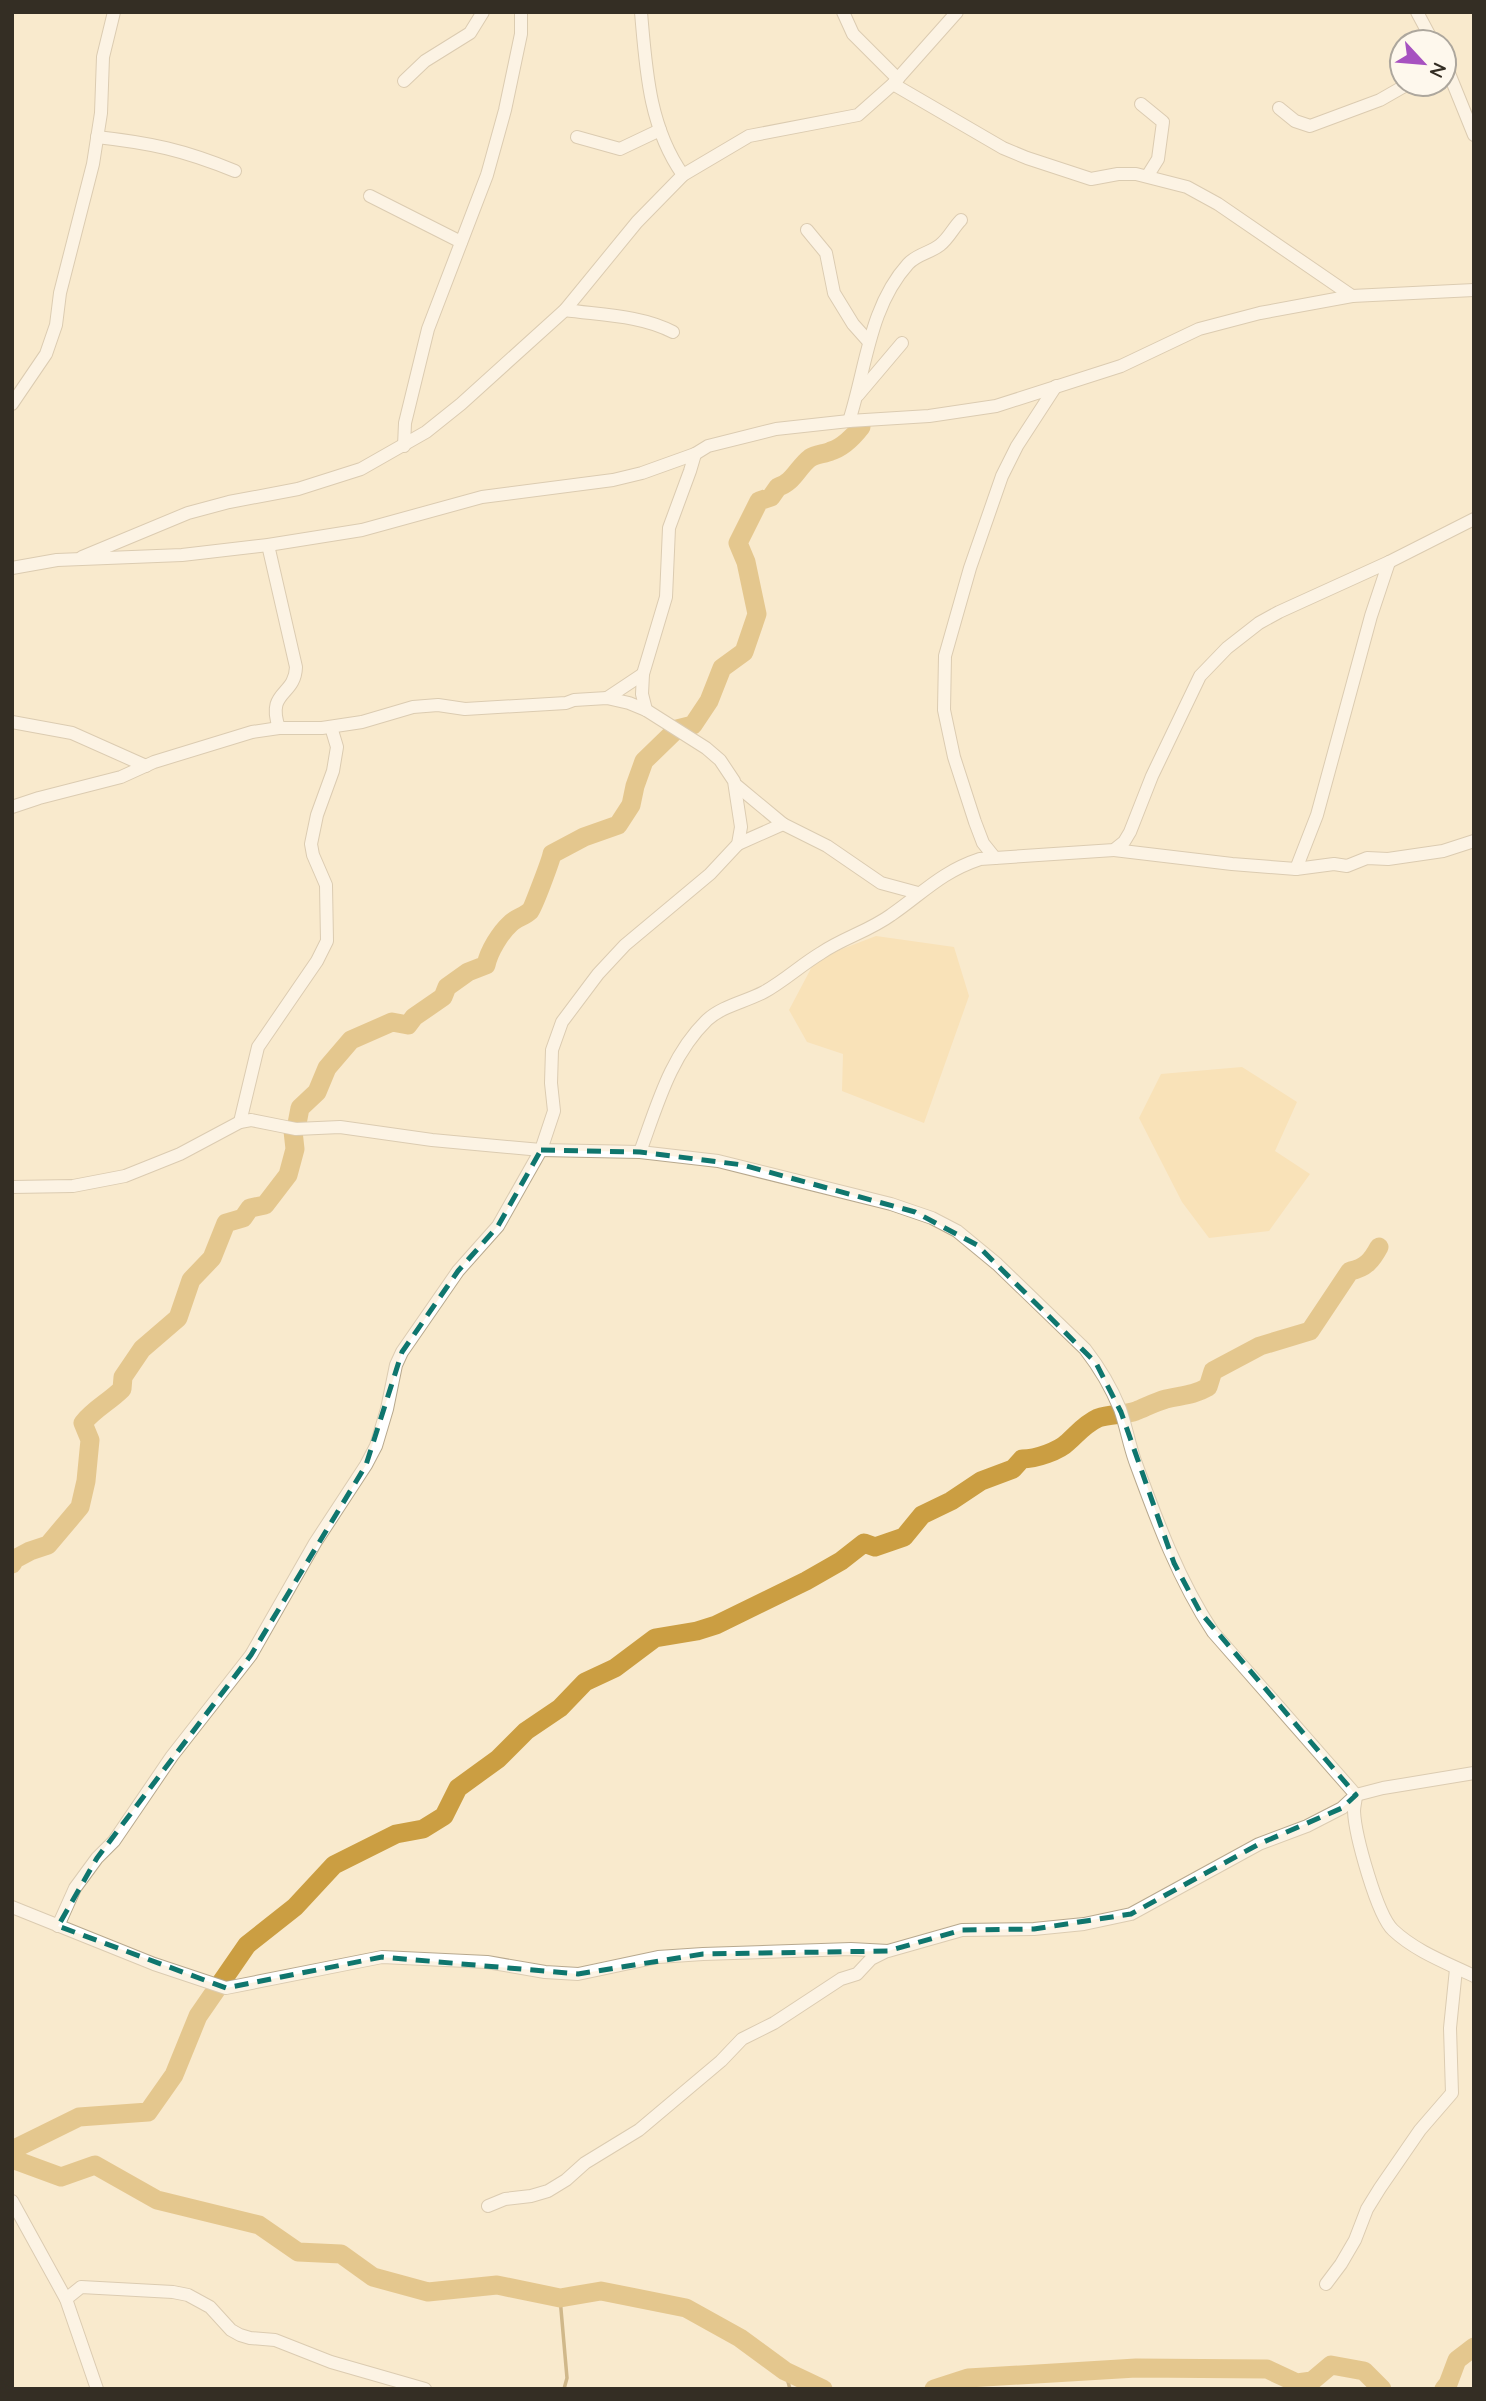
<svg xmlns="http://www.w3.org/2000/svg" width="1486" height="2401" viewBox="0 0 1486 2401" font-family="Quicksand,sans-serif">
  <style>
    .green { fill: #f9d99d }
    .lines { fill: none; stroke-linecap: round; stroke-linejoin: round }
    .stream { stroke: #9e7c39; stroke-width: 3.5 }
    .river { stroke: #cb9e42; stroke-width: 19 }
    .minor-casing { stroke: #b7a88e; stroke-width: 14 }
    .minor { stroke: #fff; stroke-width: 12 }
    .marked { fill: none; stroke: #0f766e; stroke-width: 5; stroke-dasharray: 14 9; stroke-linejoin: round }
  </style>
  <rect width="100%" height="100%" fill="#f9eacd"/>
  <!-- green -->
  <g class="green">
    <path d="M876 936 954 947 969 996 924 1123 842 1091 843 1054 807 1042 789 1010 816 959Z"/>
    <path d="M1242 1067 1297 1102 1275 1151 1310 1174 1269 1231 1209 1238 1182 1202 1139 1118 1161 1074Z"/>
  </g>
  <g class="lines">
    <!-- stream -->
    <g class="stream">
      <path d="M560 2298 567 2378 564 2389"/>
      <path d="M785 2371 790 2389"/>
    </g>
    <!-- river -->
    <g class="river">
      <path d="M12 1564 15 1559 30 1551 48 1545 80 1507 86 1481 90 1440 83 1423C94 1409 109 1402 122 1389L123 1377 142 1349 178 1318 191 1280 212 1258 226 1223 243 1218 250 1208 265 1205 288 1175 295 1149 293 1131 296 1129 300 1108 317 1092 327 1068 351 1040 392 1022 408 1025 414 1017 443 997 447 987 468 972 486 965C489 951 500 933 511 923 516 918 525 916 530 911 533 908 551 860 552 854L584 837 618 825 631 805 635 786 644 761 677 729 693 725 709 701 722 668 744 652 757 614 746 562 738 543 759 501 771 497 778 487C793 483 798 467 810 458 816 454 825 454 831 451 842 448 854 436 861 427"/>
      <path d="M12 2150 79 2117 148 2112 174 2075 198 2016 247 1945 295 1907 334 1865 396 1834 423 1829 444 1816 458 1788 498 1759 526 1731 560 1708 585 1682 615 1668 655 1638 697 1631 716 1625 806 1581 841 1561 864 1543 875 1547 904 1537 922 1515 951 1501 981 1481 1013 1469 1022 1459C1036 1459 1059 1451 1068 1442 1078 1433 1085 1424 1098 1418 1110 1414 1125 1415 1136 1411 1146 1407 1155 1402 1166 1399 1183 1395 1192 1396 1208 1387L1213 1371 1260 1346 1310 1331 1350 1271C1366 1268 1372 1260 1379 1247"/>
      <path d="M12 2159 61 2177 95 2165 157 2200 259 2225 298 2252 341 2254 373 2277 428 2292 497 2285 560 2298 601 2291 686 2308 740 2338 785 2371 823 2389"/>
      <path d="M934 2389 968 2378 1136 2368 1267 2369 1297 2383 1312 2381 1331 2365 1364 2371 1382 2389"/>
      <path d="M1444 2389 1448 2384 1457 2360 1474 2347"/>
    </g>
    <defs>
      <g id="minor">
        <path d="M641 12C646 70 649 127 683 175"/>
        <path d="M843 12 853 34 898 79"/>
        <path d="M1417 12 1433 42"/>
        <path d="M1444 61 1474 135"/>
        <path d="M404 81 425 61 470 33 483 12"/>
        <path d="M893 84 1003 148 1027 158 1091 179 1118 174H1136L1187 187 1218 204 1352 296"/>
        <path d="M1141 104 1163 122 1158 159 1148 175"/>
        <path d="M1279 108 1295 121 1310 126 1380 100 1408 84"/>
        <path d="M97 137C151 143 184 150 235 171"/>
        <path d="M577 137 620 149 660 130"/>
        <path d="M370 196 461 242"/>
        <path d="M807 230 826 253 834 293 853 324 869 342"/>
        <path d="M565 310C600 315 641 315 673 332"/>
        <path d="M858 395 902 343"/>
        <path d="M12 404 46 354 56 325 60 293 93 164 101 113 103 57 114 12"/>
        <path d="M849 421C866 369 869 307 908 264 917 254 930 253 940 245 949 238 953 228 961 220"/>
        <path d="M404 446 405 423 428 329 487 175 505 110 521 34V12"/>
        <path d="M268 545 296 667C295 697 266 690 279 728"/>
        <path d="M82 557 188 513 229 502 298 489 361 469 426 432 461 404 565 310 637 222 683 175 749 136 858 115 893 84 957 12"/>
        <path d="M12 568 57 560 182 555 268 545 362 530 482 497 613 480 642 473 695 454 708 446 776 429 849 421 929 416 996 406 1121 366 1199 329 1260 313 1352 296 1474 290"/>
        <path d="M607 698 643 674"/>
        <path d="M646 710 642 694 643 674 666 597 669 528 690 471 695 454"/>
        <path d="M12 722 72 733 146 766"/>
        <path d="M736 785 783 824 738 844"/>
        <path d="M12 807 39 798 121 777 154 762 252 732 279 728H322L362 722 413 707 438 705 465 709 566 703 574 700 607 698 629 703 646 710 706 748 720 760 734 781 741 827 738 844 710 874 625 945 598 974 562 1022 552 1050 551 1083 554 1111 541 1150 498 1226 458 1271 402 1352 396 1365 387 1409 376 1446 366 1465 315 1543 251 1655 172 1756 114 1841 97 1858 75 1888 58 1926"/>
        <path d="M783 824 827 846 881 883 918 893"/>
        <path d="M1114 850 1232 864 1296 869 1334 864 1347 866 1367 858 1388 859 1443 851 1474 841"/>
        <path d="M995 858 983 843 975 822 954 757 944 710 945 656 970 568 1002 476 1017 446 1056 386"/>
        <path d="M1296 869 1317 815 1371 616 1389 562"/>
        <path d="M240 1122 258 1047 317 961 327 941 326 885 313 855 311 844 317 815 333 771 337 747 331 727"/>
        <path d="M640 1152C657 1106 670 1056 707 1020 722 1006 745 1002 764 992 784 981 801 965 821 953 843 938 869 931 891 915 923 893 941 872 980 859L1114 850 1124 842 1130 832 1152 776 1200 676 1227 648 1259 623 1279 612 1389 562 1474 519"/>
        <path d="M12 1187 73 1186 125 1176 180 1154 240 1122 251 1120 296 1129 340 1127 432 1140 541 1150 640 1152 718 1161 891 1204 932 1218 957 1231 997 1264 1085 1349C1099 1367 1111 1387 1120 1409 1126 1426 1129 1444 1135 1461 1157 1521 1178 1579 1213 1632L1356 1795C1356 1800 1354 1806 1354 1811 1355 1835 1377 1915 1393 1930 1415 1951 1447 1963 1474 1976"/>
        <path d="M12 1907 154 1964 226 1988 382 1957 487 1962 545 1972 578 1974 658 1957 703 1954 851 1949 888 1951 962 1930 1034 1929 1084 1924 1131 1914 1259 1844 1307 1826 1342 1808 1356 1795 1383 1788 1474 1773"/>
        <path d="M12 2201 66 2299 97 2389"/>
        <path d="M488 2206 505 2199 531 2196 548 2191 566 2180 585 2163 639 2130 721 2061 742 2039 774 2023 841 1979 857 1974 871 1959 885 1952"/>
        <path d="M1326 2284 1341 2264 1355 2240 1367 2209 1380 2188 1420 2130 1452 2093 1450 2028 1456 1969"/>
        <path d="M66 2299 81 2287 173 2292 188 2295 210 2307 231 2330 240 2335 250 2338 275 2340 331 2362 425 2389"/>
      </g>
    </defs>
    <!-- minor casing -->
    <use href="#minor" class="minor-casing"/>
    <!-- minor -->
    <use href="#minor" class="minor"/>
  </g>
  <!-- marked area -->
  <path d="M0 0H1486V2401H0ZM541 1150 640 1152 743 1165 915 1212 977 1245 1096 1363 1121 1412 1174 1563 1200 1612 1356 1795 1342 1808 1259 1844 1131 1914 1034 1929 962 1930 888 1951 703 1954 578 1974 382 1957 226 1988 58 1926 97 1858 251 1655 366 1465 402 1352 458 1271 498 1226Z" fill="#f9eacd" fill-opacity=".55" fill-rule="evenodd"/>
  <path class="marked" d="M541 1150 640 1152 743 1165 915 1212 977 1245 1096 1363 1121 1412 1174 1563 1200 1612 1356 1795 1342 1808 1259 1844 1131 1914 1034 1929 962 1930 888 1951 703 1954 578 1974 382 1957 226 1988 58 1926 97 1858 251 1655 366 1465 402 1352 458 1271 498 1226Z"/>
  <!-- border -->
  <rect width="1486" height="2401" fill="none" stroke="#342e24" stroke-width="28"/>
  <!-- north arrow -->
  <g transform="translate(1423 63) rotate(116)"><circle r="33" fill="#fef8ed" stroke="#ada79d" stroke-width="2"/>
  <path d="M0-5L12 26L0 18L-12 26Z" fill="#a752c0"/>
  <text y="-10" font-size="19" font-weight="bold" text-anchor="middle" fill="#342e24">N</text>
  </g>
</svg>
